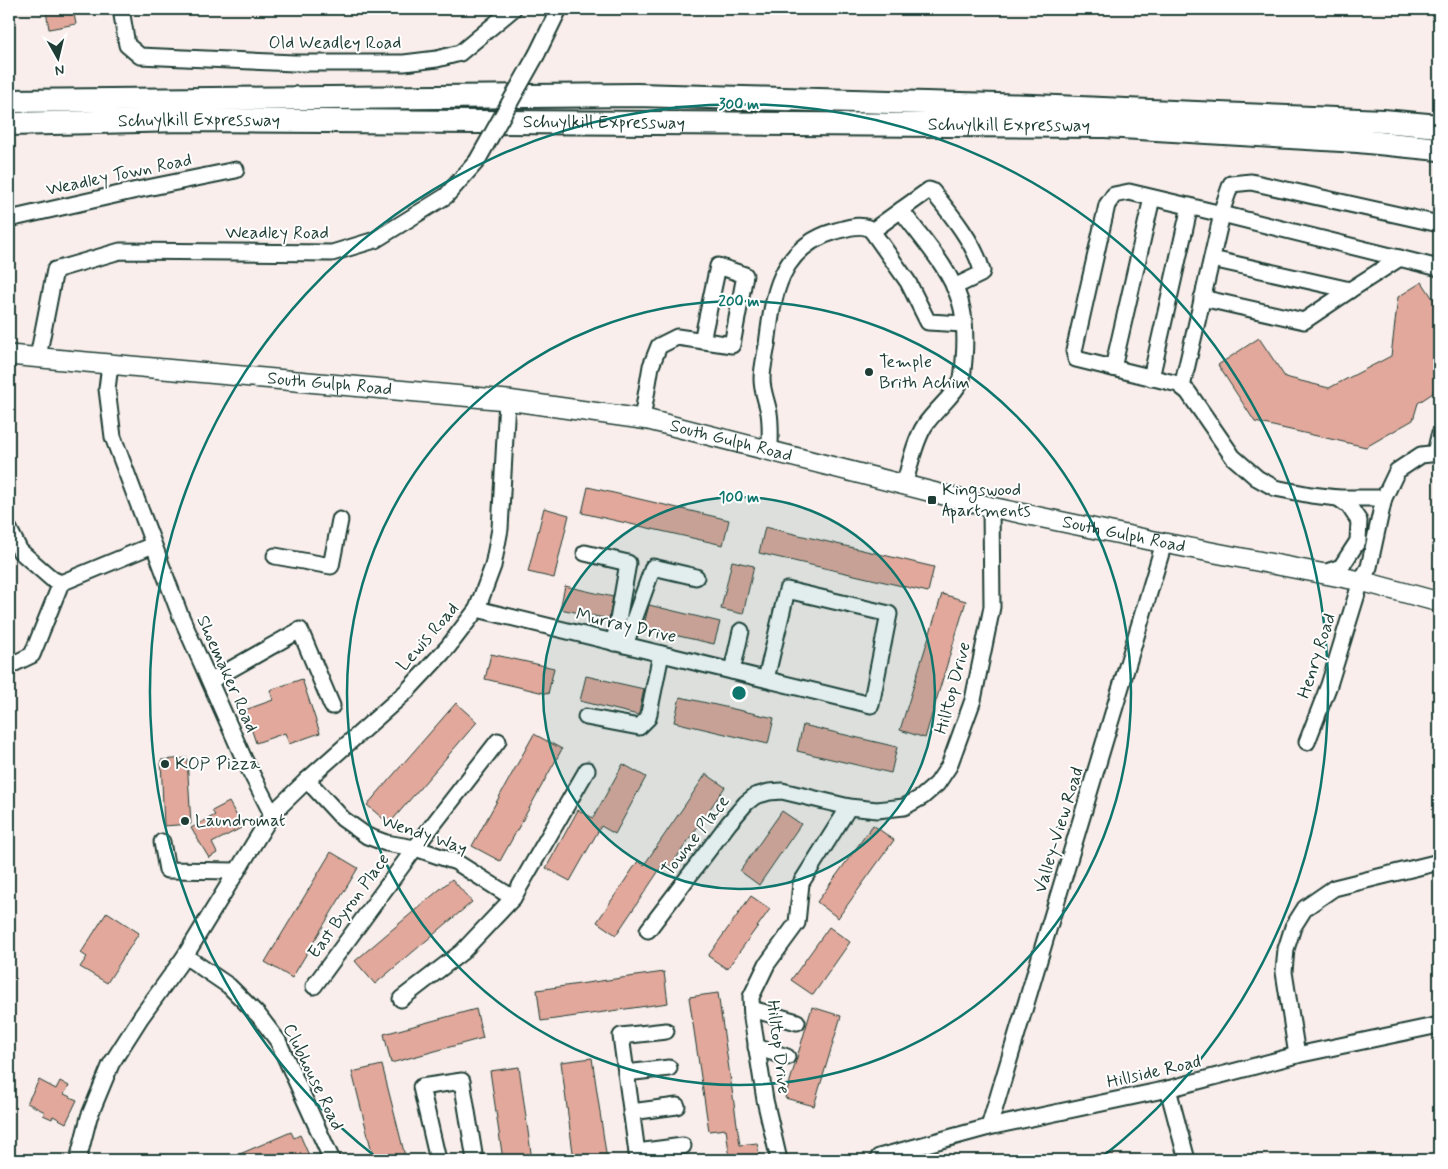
<svg xmlns="http://www.w3.org/2000/svg" width="1448" height="1169" viewBox="0 0 1448 1169" font-family="Mynerve,sans-serif">
  <style>
    .building { fill: #e1a89b; stroke: #1f3d34 }
    .lines { fill: none; stroke-linecap: round; stroke-linejoin: round }
    .minor-casing { stroke: #1f3d34; stroke-width: 19 }
    .major-casing { stroke: #1f3d34; stroke-width: 22 }
    .highway-casing { stroke: #1f3d34; stroke-width: 26 }
    .minor { stroke: #fff; stroke-width: 15 }
    .major { stroke: #fff; stroke-width: 19 }
    .highway { stroke: #fff; stroke-width: 22 }
    .minor-bridge-casing { stroke: #1f3d34; stroke-width: 19; stroke-linecap: butt }
    .minor-bridge { stroke: #fff; stroke-width: 15 }
    .ring { fill: none; stroke: #0f766e; stroke-width: 2.5 }
    .poi-dot { fill: #1f3d34; stroke: #fff; stroke-width: 2 }
    .labels { text-anchor: middle; dominant-baseline: central; stroke-width: 4; stroke-linejoin: round; paint-order: stroke }
    .street-label { font-size: 18px; fill: #1f3d34; stroke: #fff }
    .poi-label { font-size: 18px; fill: #1f3d34; stroke: #fff; text-anchor: start }
    .centre { fill: #0f766e; stroke: #fff; stroke-width: 2.5 }
    .ring-label { font-size: 15px; text-anchor: middle; font-weight: bold; fill: #0f766e; stroke: #fff; stroke-width: 4; stroke-linejoin: round; paint-order: stroke }
  </style>
  <rect width="100%" height="100%" fill="#f9eeeb"/>
  <filter id="ink" filterUnits="userSpaceOnUse"><feTurbulence type="fractalNoise" baseFrequency=".02" numOctaves="2"/><feDisplacementMap in="SourceGraphic" scale="10" xChannelSelector="R" yChannelSelector="G"/><feConvolveMatrix kernelMatrix="1 2 1 2 8 2 1 2 1" color-interpolation-filters="sRGB"/></filter>
  <g filter="url(#ink)">
    <!-- building -->
    <g class="building">
      <path d="M58 9H73L76 24 49 29 46 11Z"/>
      <path d="M1422 282 1439 308V365L1433 393 1418 403 1413 420 1366 447 1255 422 1218 365 1259 338 1285 377 1329 388 1391 356 1398 297Z"/>
      <path d="M588 487 729 520 723 545 582 513Z"/>
      <path d="M544 508 569 515 554 578 528 572Z"/>
      <path d="M765 527 934 567 928 592 759 553Z"/>
      <path d="M732 561 754 566 743 614 721 609Z"/>
      <path d="M565 586 613 597 609 619 560 609Z"/>
      <path d="M942 594 966 601 925 738 900 730Z"/>
      <path d="M649 605 720 622 714 644 643 628Z"/>
      <path d="M491 654 554 668 548 694 485 679Z"/>
      <path d="M586 676 644 689 639 713 638 715 580 701Z"/>
      <path d="M302 679 320 733 289 744 285 733 256 743 245 710 273 700 270 690Z"/>
      <path d="M680 697 774 718 768 744 674 722Z"/>
      <path d="M456 703 477 722 389 824 367 805Z"/>
      <path d="M803 725 897 747 891 773 797 751Z"/>
      <path d="M534 734 562 749 500 861 472 846Z"/>
      <path d="M187 758 191 824 164 826 161 760Z"/>
      <path d="M623 764 646 777 615 834 601 826 570 881 546 868 578 810 593 818Z"/>
      <path d="M706 774 725 787 670 867 664 863 616 935 597 922 638 861 644 865Z"/>
      <path d="M229 802 243 827 212 843 217 853 209 858 191 828 215 815 212 811Z"/>
      <path d="M782 811 801 824 759 885 740 871Z"/>
      <path d="M873 825 894 840 838 918 817 902Z"/>
      <path d="M331 852 358 868 292 978 265 962Z"/>
      <path d="M452 879 472 902 375 984 355 961Z"/>
      <path d="M751 896 770 909 727 969 708 956Z"/>
      <path d="M107 912 139 933 107 983 80 967 87 957 81 953Z"/>
      <path d="M829 927 850 942 813 995 791 980Z"/>
      <path d="M664 972 668 1003 541 1021 537 990Z"/>
      <path d="M718 993 740 1145 757 1143 760 1160H730L726 1129 709 1131 689 997Z"/>
      <path d="M812 1007 841 1016 814 1106 785 1098Z"/>
      <path d="M476 1009 483 1038 391 1063 384 1034Z"/>
      <path d="M592 1058 607 1160H574L561 1062Z"/>
      <path d="M382 1065 406 1160H374L352 1072Z"/>
      <path d="M519 1067 532 1160H503L490 1071Z"/>
      <path d="M39 1080 56 1089 60 1081 69 1086 64 1094 77 1100 66 1123 53 1116 52 1119 43 1115 45 1112 27 1103Z"/>
      <path d="M291 1132 294 1138 300 1135 311 1160H226Z"/>
    </g>
    <g class="lines">
      <defs>
        <g id="minor">
          <path d="M121 9 127 45 140 56 294 63H404L437 59 460 53 513 9"/>
          <path d="M537 54 559 9"/>
          <path d="M901 210 929 190 932 191C950 213 975 243 982 271L981 274 954 287"/>
          <path d="M9 219 137 190 236 170"/>
          <path d="M872 231 908 282 928 322 964 324"/>
          <path d="M1212 259 1350 290 1400 258"/>
          <path d="M1202 298 1304 321 1350 290"/>
          <path d="M38 357 55 270 120 251 332 253 375 240 446 196 477 161"/>
          <path d="M1113 368 1152 198"/>
          <path d="M1151 378 1190 206"/>
          <path d="M1182 387 1222 214 1439 268"/>
          <path d="M642 419 651 366 659 346 677 337 732 345 745 275 718 266 702 341"/>
          <path d="M770 451C770 438 771 425 769 413 767 401 762 392 762 379 762 368 765 357 767 345 773 295 779 247 836 231 847 228 864 222 872 231L901 210C922 239 949 267 960 301 967 323 965 356 962 379 953 397 936 409 925 425 914 442 910 466 904 485"/>
          <path d="M1435 453 1439 436"/>
          <path d="M1384 498H1338L1311 495 1275 488 1257 478 1233 457 1188 392 1178 384 1076 359 1074 351 1107 205 1114 195 1129 192 1222 214 1223 207 1231 184 1251 182 1439 224"/>
          <path d="M9 529 20 551 52 579 61 583 153 545"/>
          <path d="M585 553 628 563 614 643"/>
          <path d="M275 556 331 566 340 520"/>
          <path d="M1321 574 1341 567 1358 541 1359 521 1349 506 1338 498"/>
          <path d="M477 609 871 705 889 614 787 590 766 679"/>
          <path d="M625 645 653 567 696 577"/>
          <path d="M9 666 32 655 61 583"/>
          <path d="M732 671 741 631"/>
          <path d="M210 681 300 630 332 706"/>
          <path d="M586 717 639 727 648 718 661 654"/>
          <path d="M1307 742 1329 685 1361 581 1369 567 1384 498 1397 471 1421 455 1439 453"/>
          <path d="M307 780 343 819 367 836 386 843 415 848 456 862 513 898"/>
          <path d="M272 814 307 780 407 691 448 647 477 609 493 566 500 529 507 400"/>
          <path d="M162 842 167 870 236 871"/>
          <path d="M648 930 729 823 746 803 755 796 769 792 782 791 849 807"/>
          <path d="M185 956 229 986 259 1016 278 1041 332 1160"/>
          <path d="M314 986 415 848 498 741"/>
          <path d="M401 999 462 952 513 898 587 770"/>
          <path d="M752 1009 797 1022"/>
          <path d="M756 1047 787 1057"/>
          <path d="M1297 1055 1284 972 1286 949 1293 927 1305 908 1334 888 1439 862"/>
          <path d="M626 1073 669 1068"/>
          <path d="M1168 1089 1187 1160"/>
          <path d="M631 1112 677 1106"/>
          <path d="M989 1127 1164 543"/>
          <path d="M637 1152 683 1146"/>
          <path d="M879 1157 989 1127 1168 1089 1297 1055 1439 1025"/>
          <path d="M78 1160 89 1117 111 1064 141 1017 185 956 272 814 244 759 179 612 113 437 107 389 110 365"/>
          <path d="M438 1160 421 1087 462 1081 475 1160"/>
          <path d="M638 1160 621 1036 666 1031"/>
          <path d="M779 1160 765 1100 752 1018 751 997 767 964 797 923 801 883 849 807 877 810 904 807 922 797 937 784 949 766 973 700 992 607 991 507"/>
        </g>
        <g id="major">
          <path id="s1" d="M9 355 507 400 649 420 991 507 1164 543 1361 581 1439 602"/>
        </g>
        <g id="highway">
          <path d="M9 101 637 95 1033 106 1383 121 1439 126"/>
          <path id="s2" d="M9 124 183 120 1105 126 1358 141 1439 149"/>
        </g>
      </defs>
      <!-- minor casing -->
      <use href="#minor" class="minor-casing"/>
      <!-- major casing -->
      <use href="#major" class="major-casing"/>
      <!-- highway casing -->
      <use href="#highway" class="highway-casing"/>
      <!-- minor -->
      <use href="#minor" class="minor"/>
      <!-- major -->
      <use href="#major" class="major"/>
      <!-- highway -->
      <use href="#highway" class="highway"/>
      <defs>
        <path id="minor-bridge" d="M477 161 537 54"/>
      </defs>
      <!-- minor-bridge casing -->
      <use href="#minor-bridge" class="minor-bridge-casing"/>
      <!-- minor-bridge -->
      <use href="#minor-bridge" class="minor-bridge"/>
    </g>
  </g>
  <!-- distance rings -->
  <circle cx="739" cy="693" r="196" fill="#0f766e" fill-opacity=".12"/>
  <g class="ring">
    <circle cx="739" cy="693" r="196"/>
    <circle cx="739" cy="693" r="392"/>
    <path d="M376 1157A589 589 0 1 1 1102 1157"/>
  </g>
  <!-- markers -->
  <g class="poi-dot">
    <circle cx="869" cy="372" r="5"/>
    <rect x="927" y="495" width="10" height="10" rx="2.5"/>
    <circle cx="165" cy="764" r="5"/>
    <circle cx="185" cy="821" r="5"/>
  </g>
  <g class="labels">
    <!-- street labels -->
    <g class="street-label">
      <text x="335" y="43">Old Weadley Road</text>
      <text stroke="none"><textPath href="#s2" startOffset="190">Schuylkill Expressway</textPath></text>
      <text stroke="none"><textPath href="#s2" startOffset="595">Schuylkill Expressway</textPath></text>
      <text stroke="none"><textPath href="#s2" startOffset="1000">Schuylkill Expressway</textPath></text>
      <text transform="translate(119 175) rotate(-12)">Weadley Town Road</text>
      <text x="277" y="233">Weadley Road</text>
      <text stroke="none"><textPath href="#s1" startOffset="322">South Gulph Road</textPath></text>
      <text stroke="none"><textPath href="#s1" startOffset="728">South Gulph Road</textPath></text>
      <text stroke="none"><textPath href="#s1" startOffset="1132">South Gulph Road</textPath></text>
      <text transform="translate(626 626) rotate(13)">Murray Drive</text>
      <text transform="translate(428 637) rotate(-49)">Lewis Road</text>
      <text transform="translate(1317 656) rotate(-72)">Henry Road</text>
      <text transform="translate(227 674) rotate(66)">Shoemaker Road</text>
      <text transform="translate(953 688) rotate(-75)">Hilltop Drive</text>
      <text transform="translate(1059 830) rotate(-73)">Valley-View Road</text>
      <text transform="translate(424 835) rotate(19)">Wendy Way</text>
      <text transform="translate(696 836) rotate(-52)">Towne Place</text>
      <text transform="translate(349 906) rotate(-54)">East Byron Place</text>
      <text transform="translate(778 1047) rotate(83)">Hilltop Drive</text>
      <text transform="translate(1154 1072) rotate(-13)">Hillside Road</text>
      <text transform="translate(313 1077) rotate(64)">Clubhouse Road</text>
    </g>
    <!-- poi labels -->
    <g class="poi-label">
      <text x="879" y="362">Temple<tspan x="879" dy="21">Brith Achim</tspan></text>
      <text x="942" y="490">Kingswood<tspan x="942" dy="21">Apartments</tspan></text>
      <text x="175" y="764">KOP Pizza</text>
      <text x="195" y="821">Laundromat</text>
    </g>
  </g>
  <circle cx="739" cy="693" r="8" class="centre"/>
  <g class="ring-label">
    <text x="739" y="109">300 m</text>
    <text x="739" y="306">200 m</text>
    <text x="739" y="502">100 m</text>
  </g>
  <!-- margin -->
  <rect width="1448" height="1169" fill="none" stroke="#fff" stroke-width="30"/>
  <rect x="15" y="15" width="1418" height="1139" fill="none" stroke="#1f3d34" stroke-width="2" filter="url(#ink)"/>
  <!-- north arrow -->
  <g transform="translate(58 58) rotate(172)" stroke="#ffffff" stroke-width="4" paint-order="stroke">
  <path d="M0-4L9 19L0 12L-9 19Z" fill="#1f3d34"/>
  <text y="-8" font-size="14" font-weight="bold" text-anchor="middle" fill="#1f3d34">N</text>
  </g>
</svg>
